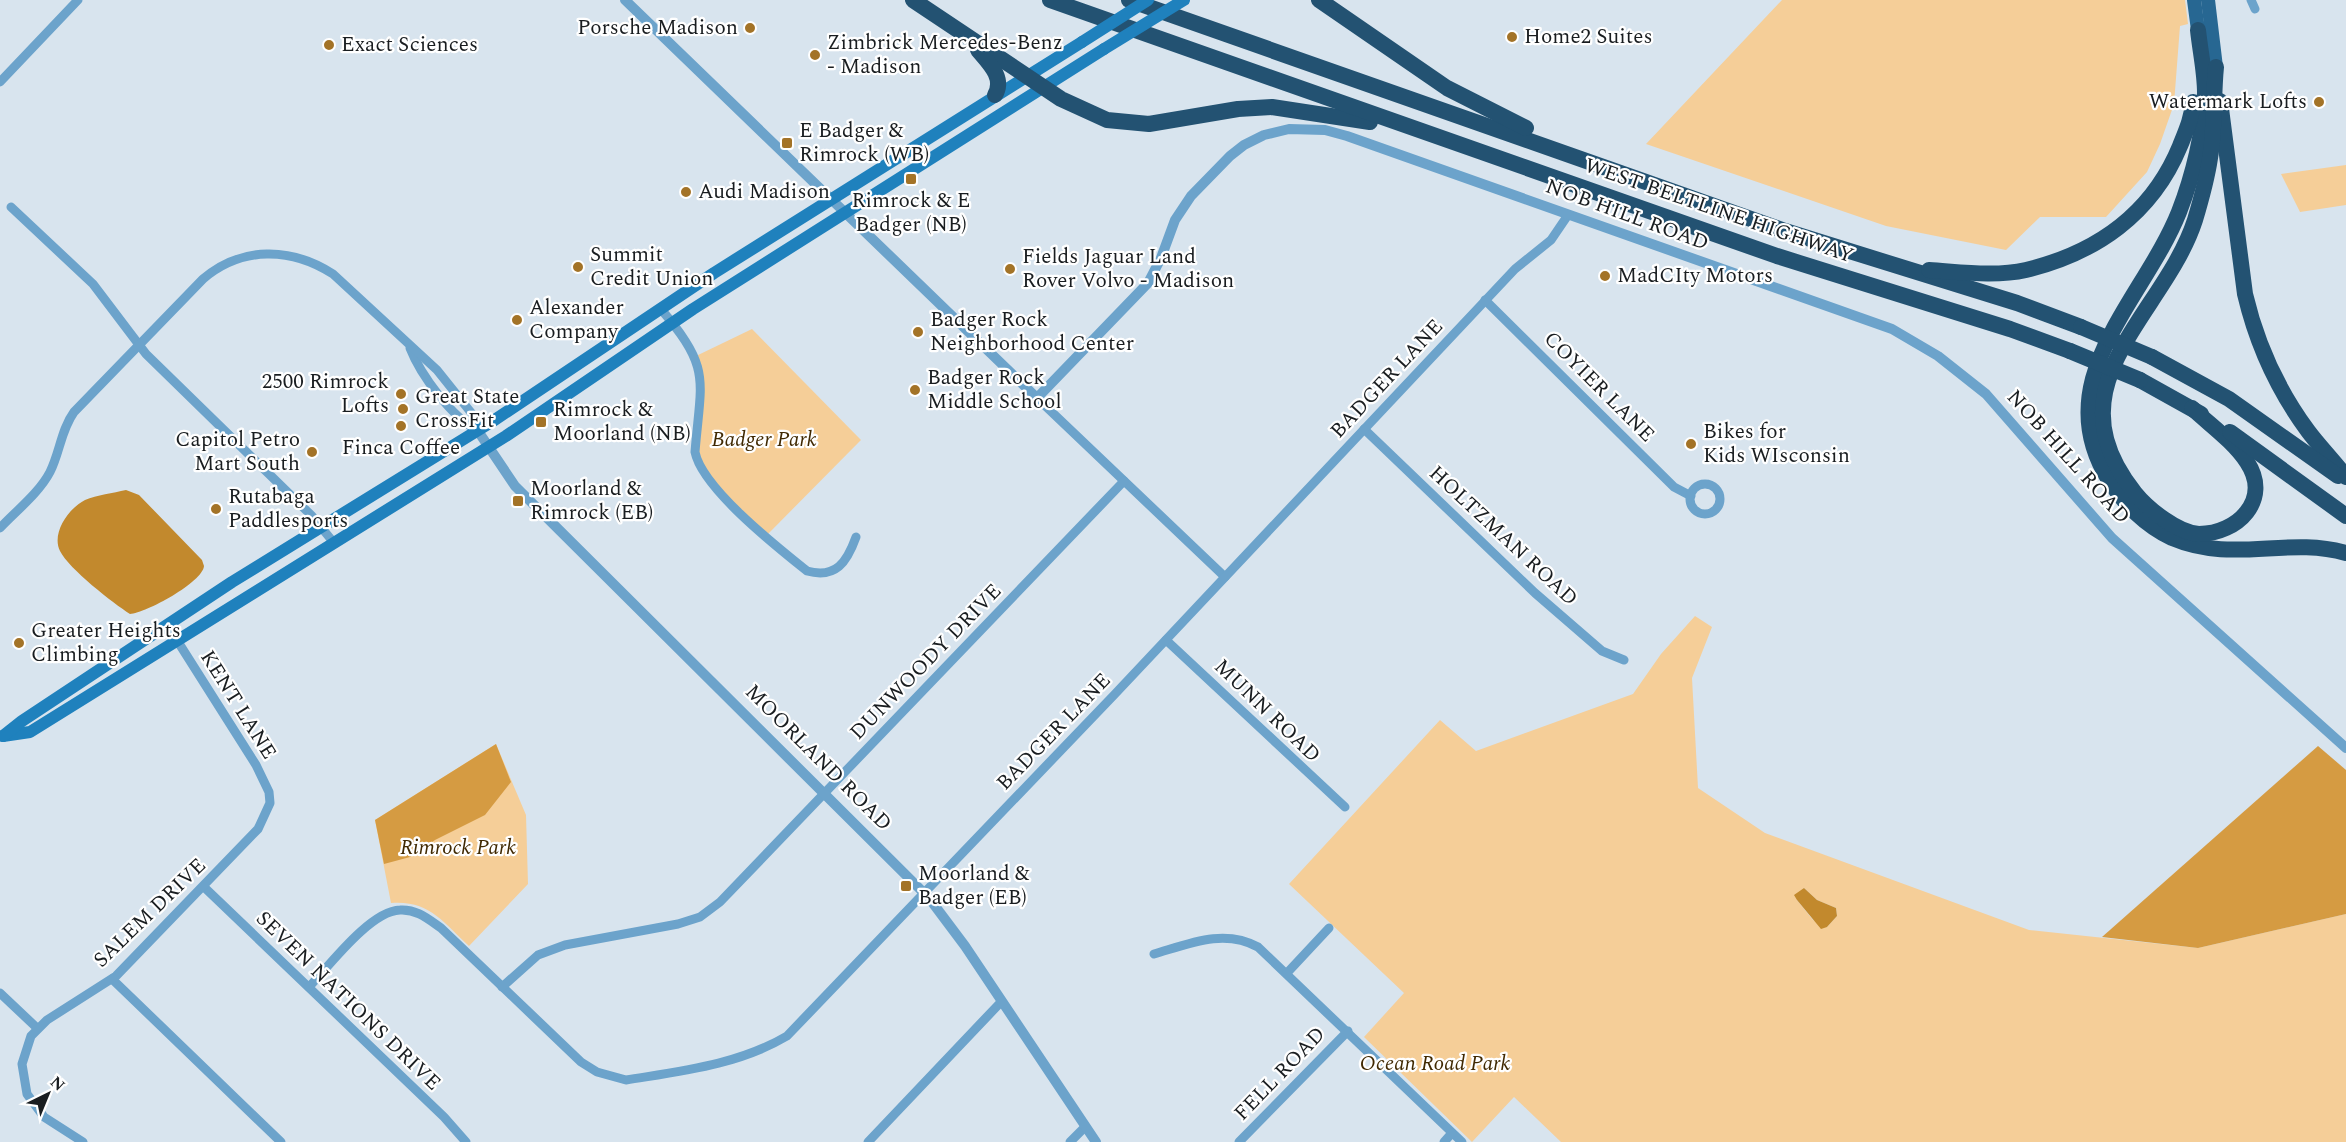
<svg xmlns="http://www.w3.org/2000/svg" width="2346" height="1142" viewBox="0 0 2346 1142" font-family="Spectral,serif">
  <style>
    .green { fill: #f5ce98; fill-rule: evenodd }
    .forest { fill: #d59b42 }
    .water { fill: #c2892d }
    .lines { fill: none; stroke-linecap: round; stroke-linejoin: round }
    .minor { stroke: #6ca3cb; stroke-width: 9 }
    .tertiary { stroke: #6ca3cb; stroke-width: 10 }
    .secondary { stroke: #1f81bd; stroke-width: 12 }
    .primary { stroke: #276792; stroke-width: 14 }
    .motorway { stroke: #235272; stroke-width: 16 }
    .secondary-bridge { stroke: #1f81bd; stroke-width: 12 }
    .motorway-bridge { stroke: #235272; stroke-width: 16 }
    .poi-dot { fill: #a37327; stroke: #fff; stroke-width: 2 }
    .labels { text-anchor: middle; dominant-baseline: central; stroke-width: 4.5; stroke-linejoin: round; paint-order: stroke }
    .poi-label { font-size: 21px; fill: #191d20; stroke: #fff; text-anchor: start }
    .street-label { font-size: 21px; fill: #191d20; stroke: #fff }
    .park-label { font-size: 21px; font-style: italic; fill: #402902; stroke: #fff }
  </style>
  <rect width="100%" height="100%" fill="#d8e4ee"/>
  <!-- green -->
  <g class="green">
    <path d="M1782 0H2185L2188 24 2180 26 2174 104 2160 144 2147 172 2106 217H2040L2006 250 1886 226 1646 144Z"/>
    <path d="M2346 165V205L2300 212 2281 174Z"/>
    <path d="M752 329 861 440 766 536 728 500 697 460 696 356Z"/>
    <path d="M1695 616 1712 627 1692 678 1698 788 1765 833 2029 930 2198 948 2346 914V1142H1561L1514 1097 1472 1142 1364 1037 1404 993 1289 884 1440 720 1476 751 1633 694 1661 654ZM1804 888 1817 900 1836 908 1837 916 1827 927 1813 920 1797 900Z"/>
    <path d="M496 744 526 815 528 884 469 946C443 922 429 900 391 903L375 820Z"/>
  </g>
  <!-- forest -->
  <g class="forest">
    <path d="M496 744 511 782 485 815 435 840 410 857 384 864 375 820Z"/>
    <path d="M2318 746 2346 770V914L2198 948 2102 937Z"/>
  </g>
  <!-- water -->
  <g class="water">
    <path d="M126 490 139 495 202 560 204 566C203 582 146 613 130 614 113 603 69 569 60 551 51 533 69 508 85 500 97 495 113 493 126 490Z"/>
    <path d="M1804 888 1817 900 1836 908 1837 916 1827 927 1821 929 1797 900 1794 895Z"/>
  </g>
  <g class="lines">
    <!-- minor -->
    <g class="minor">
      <path d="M2251 0 2255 9"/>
      <path d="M0 82 78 0"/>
      <path d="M11 207 93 284 146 354 312 516 334 543"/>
      <path d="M1485 300 1674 487 1691 496"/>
      <path d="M660 308C712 369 701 378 695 452 702 488 777 547 807 571 836 579 847 562 856 537"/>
      <path d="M410 348C421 376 452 417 478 431"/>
      <path d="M1037 398 1225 577"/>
      <path d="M1364 429 1535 593 1602 651 1624 660"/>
      <circle cx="1705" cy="499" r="15"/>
      <path d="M0 528C16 511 39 493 50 472 60 452 61 430 74 412L203 279C242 246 291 247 333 274L437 370 473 415 478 431"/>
      <path d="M1166 640 1345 807"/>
      <path d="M204 887 444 1117 466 1142"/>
      <path d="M1154 954C1188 944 1224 928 1258 947L1462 1142"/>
      <path d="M1287 973 1329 928"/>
      <path d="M112 979 281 1142"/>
      <path d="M309 987C329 966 370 911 400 910 417 909 428 919 441 928L581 1062 597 1072 626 1080C681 1071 738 1065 787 1036L1114 695 1515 269 1551 240 1568 215"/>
      <path d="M502 987 538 955 565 945 678 924 700 917 720 902 1124 481"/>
      <path d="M0 993 37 1028"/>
      <path d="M83 1142 44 1117 27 1094 22 1064 31 1036 47 1020 116 976 258 829 270 803 269 792 256 765 168 626"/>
      <path d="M868 1142 1001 1002"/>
      <path d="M1070 1142 1085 1127"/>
      <path d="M1239 1142 1348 1031"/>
      <path d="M1444 1142 1452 1133"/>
    </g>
    <!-- tertiary -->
    <g class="tertiary">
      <path d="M625 0 1037 398 1148 283 1161 258 1175 220 1191 196 1230 156 1244 145 1264 135 1289 129 1325 130 1347 136 1892 329 1938 356 1986 394 2112 538 2346 748"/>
      <path d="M478 431 515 486 929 898 965 946 1096 1142"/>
    </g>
    <!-- secondary -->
    <g class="secondary">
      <path d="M3 736 30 732 506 436 693 309 1104 49"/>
      <path d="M3 736 22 721 232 582 493 421 714 273 1082 42"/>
    </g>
    <!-- primary -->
    <g class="primary">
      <path d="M2194 0 2198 30"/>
      <path d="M2208 0 2216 67"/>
    </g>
    <!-- motorway -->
    <g class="motorway">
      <path d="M913 0 1061 99 1107 120 1149 124 1238 109 1272 107 1370 122"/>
      <path d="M1050 0 1777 256 2010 329 2070 351"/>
      <path d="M1129 0 1785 231 2017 303 2081 327"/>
      <path d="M1319 0 1447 88 1526 128"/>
      <path d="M2198 30C2200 50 2205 72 2205 93 2204 132 2193 176 2179 212 2144 300 2046 380 2109 480 2124 504 2146 526 2172 538 2233 564 2287 536 2346 553"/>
      <path d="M978 50C989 63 1005 78 995 95"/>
      <path d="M2220 101 2245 294C2257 345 2277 389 2308 431 2320 447 2334 461 2346 477"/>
      <path d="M1929 270C1961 272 1995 277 2026 270 2096 253 2152 214 2180 146 2186 131 2192 118 2193 102"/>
      <path d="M2152 357 2229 399 2338 476"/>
      <path d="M2140 380 2201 414"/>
      <path d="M2192 408C2210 425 2233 441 2247 462 2272 500 2237 534 2199 534 2178 533 2148 509 2135 493 2047 383 2164 316 2195 220 2201 200 2207 178 2210 158 2215 128 2213 97 2216 67"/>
      <path d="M2230 432 2346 516"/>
    </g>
    <!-- secondary-bridge -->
    <g class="secondary-bridge">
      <path d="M1082 42 1148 0"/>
      <path d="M1104 49 1184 0"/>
    </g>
    <!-- motorway-bridge -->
    <g class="motorway-bridge">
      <path d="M2081 327 2152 357"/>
      <path d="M2070 351 2140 380"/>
    </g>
  </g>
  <!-- markers -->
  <g class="poi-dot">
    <circle cx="750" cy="28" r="6"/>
    <circle cx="1512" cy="37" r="6"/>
    <circle cx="329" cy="45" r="6"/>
    <circle cx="815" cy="55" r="6"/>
    <circle cx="2319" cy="102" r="6"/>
    <rect x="781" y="137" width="12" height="12" rx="3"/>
    <rect x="905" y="173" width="12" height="12" rx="3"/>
    <circle cx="686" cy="192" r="6"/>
    <circle cx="578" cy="267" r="6"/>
    <circle cx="1010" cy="269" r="6"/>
    <circle cx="1605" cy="276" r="6"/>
    <circle cx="517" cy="320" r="6"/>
    <circle cx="918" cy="332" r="6"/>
    <circle cx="915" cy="390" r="6"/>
    <circle cx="401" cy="394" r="6"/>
    <circle cx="403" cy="409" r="6"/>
    <rect x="535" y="416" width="12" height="12" rx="3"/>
    <circle cx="401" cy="426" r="6"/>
    <circle cx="1691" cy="444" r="6"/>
    <circle cx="312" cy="452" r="6"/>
    <rect x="512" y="495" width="12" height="12" rx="3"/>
    <circle cx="216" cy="509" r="6"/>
    <circle cx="19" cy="643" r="6"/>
    <rect x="900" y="880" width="12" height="12" rx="3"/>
  </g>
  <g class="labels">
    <!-- poi labels -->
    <g class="poi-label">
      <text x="738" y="28" text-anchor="end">Porsche Madison</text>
      <text x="1524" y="37">Home2 Suites</text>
      <text x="827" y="43">Zimbrick Mercedes-Benz<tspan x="827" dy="24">- Madison</tspan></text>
      <text x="341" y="45">Exact Sciences</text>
      <text x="2307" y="102" text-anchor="end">Watermark Lofts</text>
      <text x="799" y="131">E Badger &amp;<tspan x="799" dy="24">Rimrock (WB)</tspan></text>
      <text x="698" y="192">Audi Madison</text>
      <text x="911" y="201" text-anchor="middle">Rimrock &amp; E<tspan x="911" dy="24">Badger (NB)</tspan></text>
      <text x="590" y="255">Summit<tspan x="590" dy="24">Credit Union</tspan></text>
      <text x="1022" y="257">Fields Jaguar Land<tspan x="1022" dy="24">Rover Volvo - Madison</tspan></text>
      <text x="1617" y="276">MadCIty Motors</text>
      <text x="529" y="308">Alexander<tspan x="529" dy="24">Company</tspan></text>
      <text x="930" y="320">Badger Rock<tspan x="930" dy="24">Neighborhood Center</tspan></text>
      <text x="927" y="378">Badger Rock<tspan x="927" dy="24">Middle School</tspan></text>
      <text x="389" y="382" text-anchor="end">2500 Rimrock<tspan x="389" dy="24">Lofts</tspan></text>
      <text x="415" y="397">Great State<tspan x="415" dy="24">CrossFit</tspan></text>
      <text x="553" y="410">Rimrock &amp;<tspan x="553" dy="24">Moorland (NB)</tspan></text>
      <text x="1703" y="432">Bikes for<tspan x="1703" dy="24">Kids WIsconsin</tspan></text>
      <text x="300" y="440" text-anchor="end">Capitol Petro<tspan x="300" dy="24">Mart South</tspan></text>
      <text x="401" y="448" text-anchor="middle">Finca Coffee</text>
      <text x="530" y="489">Moorland &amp;<tspan x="530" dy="24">Rimrock (EB)</tspan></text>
      <text x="228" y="497">Rutabaga<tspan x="228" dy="24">Paddlesports</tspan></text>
      <text x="31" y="631">Greater Heights<tspan x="31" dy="24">Climbing</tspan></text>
      <text x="918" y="874">Moorland &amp;<tspan x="918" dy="24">Badger (EB)</tspan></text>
    </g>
    <!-- street labels -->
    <g class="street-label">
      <text transform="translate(1719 211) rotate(19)">WEST BELTLINE HIGHWAY</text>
      <text transform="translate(1627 215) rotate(20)">NOB HILL ROAD</text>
      <text transform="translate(1387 379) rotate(-47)">BADGER LANE</text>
      <text transform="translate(1599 387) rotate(45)">COYIER LANE</text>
      <text transform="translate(2068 457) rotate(48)">NOB HILL ROAD</text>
      <text transform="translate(1503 536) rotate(43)">HOLTZMAN ROAD</text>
      <text transform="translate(926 662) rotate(-46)">DUNWOODY DRIVE</text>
      <text transform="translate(238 705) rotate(58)">KENT LANE</text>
      <text transform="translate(1267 711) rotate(44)">MUNN ROAD</text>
      <text transform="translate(1054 732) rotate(-46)">BADGER LANE</text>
      <text transform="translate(818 758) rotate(45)">MOORLAND ROAD</text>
      <text transform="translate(150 913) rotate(-44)">SALEM DRIVE</text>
      <text transform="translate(348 1001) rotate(44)">SEVEN NATIONS DRIVE</text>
      <text transform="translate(1280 1074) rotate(-46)">FELL ROAD</text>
    </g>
    <!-- park labels -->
    <g class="park-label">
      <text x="764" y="440">Badger Park</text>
      <text x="458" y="848">Rimrock Park</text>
      <text x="1435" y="1064">Ocean Road Park</text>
    </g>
  </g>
  <!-- north arrow -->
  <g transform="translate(48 1094) rotate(43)" stroke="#ffffff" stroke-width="4.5" paint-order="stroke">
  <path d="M0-4.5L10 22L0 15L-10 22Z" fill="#191d20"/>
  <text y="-9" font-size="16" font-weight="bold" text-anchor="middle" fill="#191d20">N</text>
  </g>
</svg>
